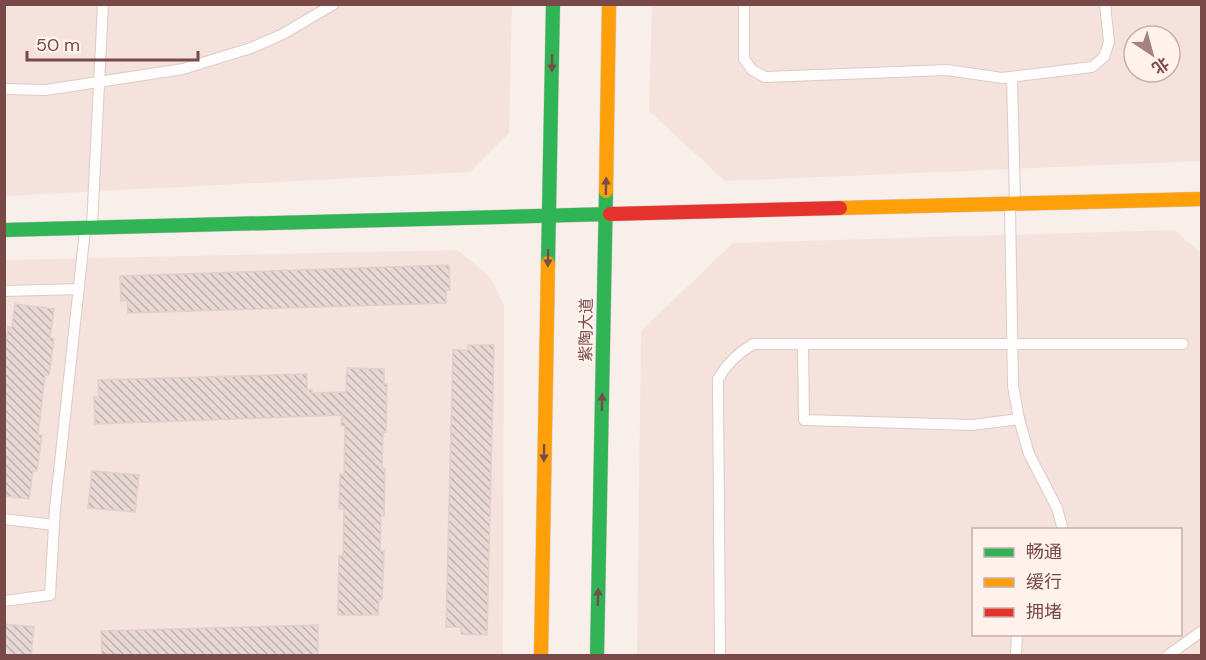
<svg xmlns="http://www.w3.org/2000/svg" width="1206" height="660" viewBox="0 0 1206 660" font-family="'DM Sans','Noto Sans SC',sans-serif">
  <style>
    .residential { fill: #f5e2dc; fill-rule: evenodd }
    .building { fill: url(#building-back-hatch); stroke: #e1cfcd; stroke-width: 1.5 }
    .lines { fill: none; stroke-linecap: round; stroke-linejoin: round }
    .lane-casing { stroke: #d8ccc9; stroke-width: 12 }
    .fast-casing { stroke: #d9cbc9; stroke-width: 15 }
    .slow-casing { stroke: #d9cbc9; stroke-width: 15 }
    .jam-casing { stroke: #d9cbc9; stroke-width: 15 }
    .lane { stroke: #fefdfc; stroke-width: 10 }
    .fast { stroke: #30b455; stroke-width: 14 }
    .slow { stroke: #ff9f0a; stroke-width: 14 }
    .jam { stroke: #e5322d; stroke-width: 14 }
    .oneway { fill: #754e49 }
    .labels { text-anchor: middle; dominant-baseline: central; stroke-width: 4.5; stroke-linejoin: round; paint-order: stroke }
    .street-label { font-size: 16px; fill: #794948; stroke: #fff2ed }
  </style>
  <defs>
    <pattern id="building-back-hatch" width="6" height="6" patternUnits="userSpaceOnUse" patternTransform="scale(1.5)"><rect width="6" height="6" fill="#e7d7d5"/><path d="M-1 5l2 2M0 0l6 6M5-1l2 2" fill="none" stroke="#c0b0af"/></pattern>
  </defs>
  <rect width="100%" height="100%" fill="#f8efeb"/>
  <!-- residential -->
  <g class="residential">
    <path d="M5 5H512L509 133 470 172 5 196Z"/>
    <path d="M652 5H1201V161L725 181 649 111ZM1134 36H1170V72H1134Z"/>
    <path d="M1174 230 1201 253V655L637 656 641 331 733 243ZM974 530H1180V634H974Z"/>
    <path d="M457 250 485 272 493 282 504 305 503 655H5L4 260Z"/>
  </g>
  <!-- building -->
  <g class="building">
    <path d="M449 265 450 290H446V303L128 313 127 300 121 301 120 276Z"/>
    <path d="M15 304 54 309 50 338H54L49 375H45L38 435H42L37 471H33L29 499 4 496V356L8 327H12Z"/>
    <path d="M468 345H494L487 635 461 634V627H446L453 350H468Z"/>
    <path d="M347 368 384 369V384H387L386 432H383L382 468 385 469 384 516H381L380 551H384L382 599H379L378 615H338L339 556H343L344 509H339L340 474 344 475 345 426H341L342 415 95 424 94 397H99L98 380 307 374V390H312V393L346 392Z"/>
    <path d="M92 471 139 475 135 512 88 508Z"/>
    <path d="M4 624 34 627 31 656H4Z"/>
    <path d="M318 625V656H102L101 631Z"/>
  </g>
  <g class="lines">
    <defs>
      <g id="lane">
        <path d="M744 4V59L752 70 765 77 947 70 1002 78 1092 67 1104 57 1109 42 1105 4"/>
        <path d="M1012 77 1015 203"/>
        <path d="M4 89 46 90 183 69 251 48 283 34 334 4"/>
        <path d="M1010 206 1013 386 1019 419 1029 454 1057 508 1063 530"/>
        <path d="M92 226 103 4"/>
        <path d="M4 291 79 289"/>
        <path d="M803 344 804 420 972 425 1019 419"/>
        <path d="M4 519 54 525"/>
        <path d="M4 601 50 595 55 509 85 230"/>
        <path d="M720 656 718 379C727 363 738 353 753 344H1183"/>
        <path d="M1016 656 1017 634"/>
        <path d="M1167 656 1202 631"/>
      </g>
      <g id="fast">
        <path d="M4 230 610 214"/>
        <path d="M548 263 553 4"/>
        <path d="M597 656 606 191"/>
      </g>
      <g id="slow">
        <path d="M606 191 609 4"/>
        <path d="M840 208 1202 199"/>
        <path d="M541 656 548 263"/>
      </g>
      <path id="jam" d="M610 214 840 208"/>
    </defs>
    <!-- lane casing -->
    <use href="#lane" class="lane-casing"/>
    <!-- fast casing -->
    <use href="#fast" class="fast-casing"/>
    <!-- slow casing -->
    <use href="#slow" class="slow-casing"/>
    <!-- jam casing -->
    <use href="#jam" class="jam-casing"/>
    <!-- lane -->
    <use href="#lane" class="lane"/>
    <!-- fast -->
    <use href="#fast" class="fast"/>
    <!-- slow -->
    <use href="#slow" class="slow"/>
    <!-- jam -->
    <use href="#jam" class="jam"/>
  </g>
  <!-- one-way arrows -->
  <defs><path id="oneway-solid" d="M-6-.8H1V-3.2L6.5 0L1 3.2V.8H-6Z" transform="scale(1.5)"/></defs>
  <g class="oneway">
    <use href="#oneway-solid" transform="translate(552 63) rotate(91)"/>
    <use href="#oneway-solid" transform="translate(606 186) rotate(-89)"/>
    <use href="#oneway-solid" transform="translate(548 258) rotate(91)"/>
    <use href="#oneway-solid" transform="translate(602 402) rotate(-89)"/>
    <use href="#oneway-solid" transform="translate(544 453) rotate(91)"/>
    <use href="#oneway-solid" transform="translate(598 597) rotate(-89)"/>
  </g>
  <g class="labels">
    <!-- street labels -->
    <g class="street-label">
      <text transform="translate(586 330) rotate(-89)">紫陶大道</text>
    </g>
  </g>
  <!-- border -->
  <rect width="1206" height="660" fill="none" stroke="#794948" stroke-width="12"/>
  <!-- legend -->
  <rect x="972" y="528" width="210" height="108" fill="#fff2ed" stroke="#c9aeab" stroke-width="1.5"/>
  <rect x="984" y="548" width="30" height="9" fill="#30b455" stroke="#c9aeab" stroke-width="1.5"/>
  <text x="1026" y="558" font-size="18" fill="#794948">畅通</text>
  <rect x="984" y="578" width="30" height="9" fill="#ff9f0a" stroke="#c9aeab" stroke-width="1.5"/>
  <text x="1026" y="588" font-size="18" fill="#794948">缓行</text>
  <rect x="984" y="608" width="30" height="9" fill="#e5322d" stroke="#c9aeab" stroke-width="1.5"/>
  <text x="1026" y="618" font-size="18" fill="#794948">拥堵</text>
  <!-- north arrow -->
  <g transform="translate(1152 54) rotate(144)"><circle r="28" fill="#fff2ed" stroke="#c9aeab" stroke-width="1.5"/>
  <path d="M0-4.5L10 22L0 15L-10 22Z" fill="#a58381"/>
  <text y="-9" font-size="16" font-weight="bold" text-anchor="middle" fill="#794948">北</text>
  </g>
  <!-- scale -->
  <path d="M27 51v9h171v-9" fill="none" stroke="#794948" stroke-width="3"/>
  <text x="36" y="51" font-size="18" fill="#794948" stroke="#fff2ed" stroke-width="4.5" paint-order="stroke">50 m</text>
</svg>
